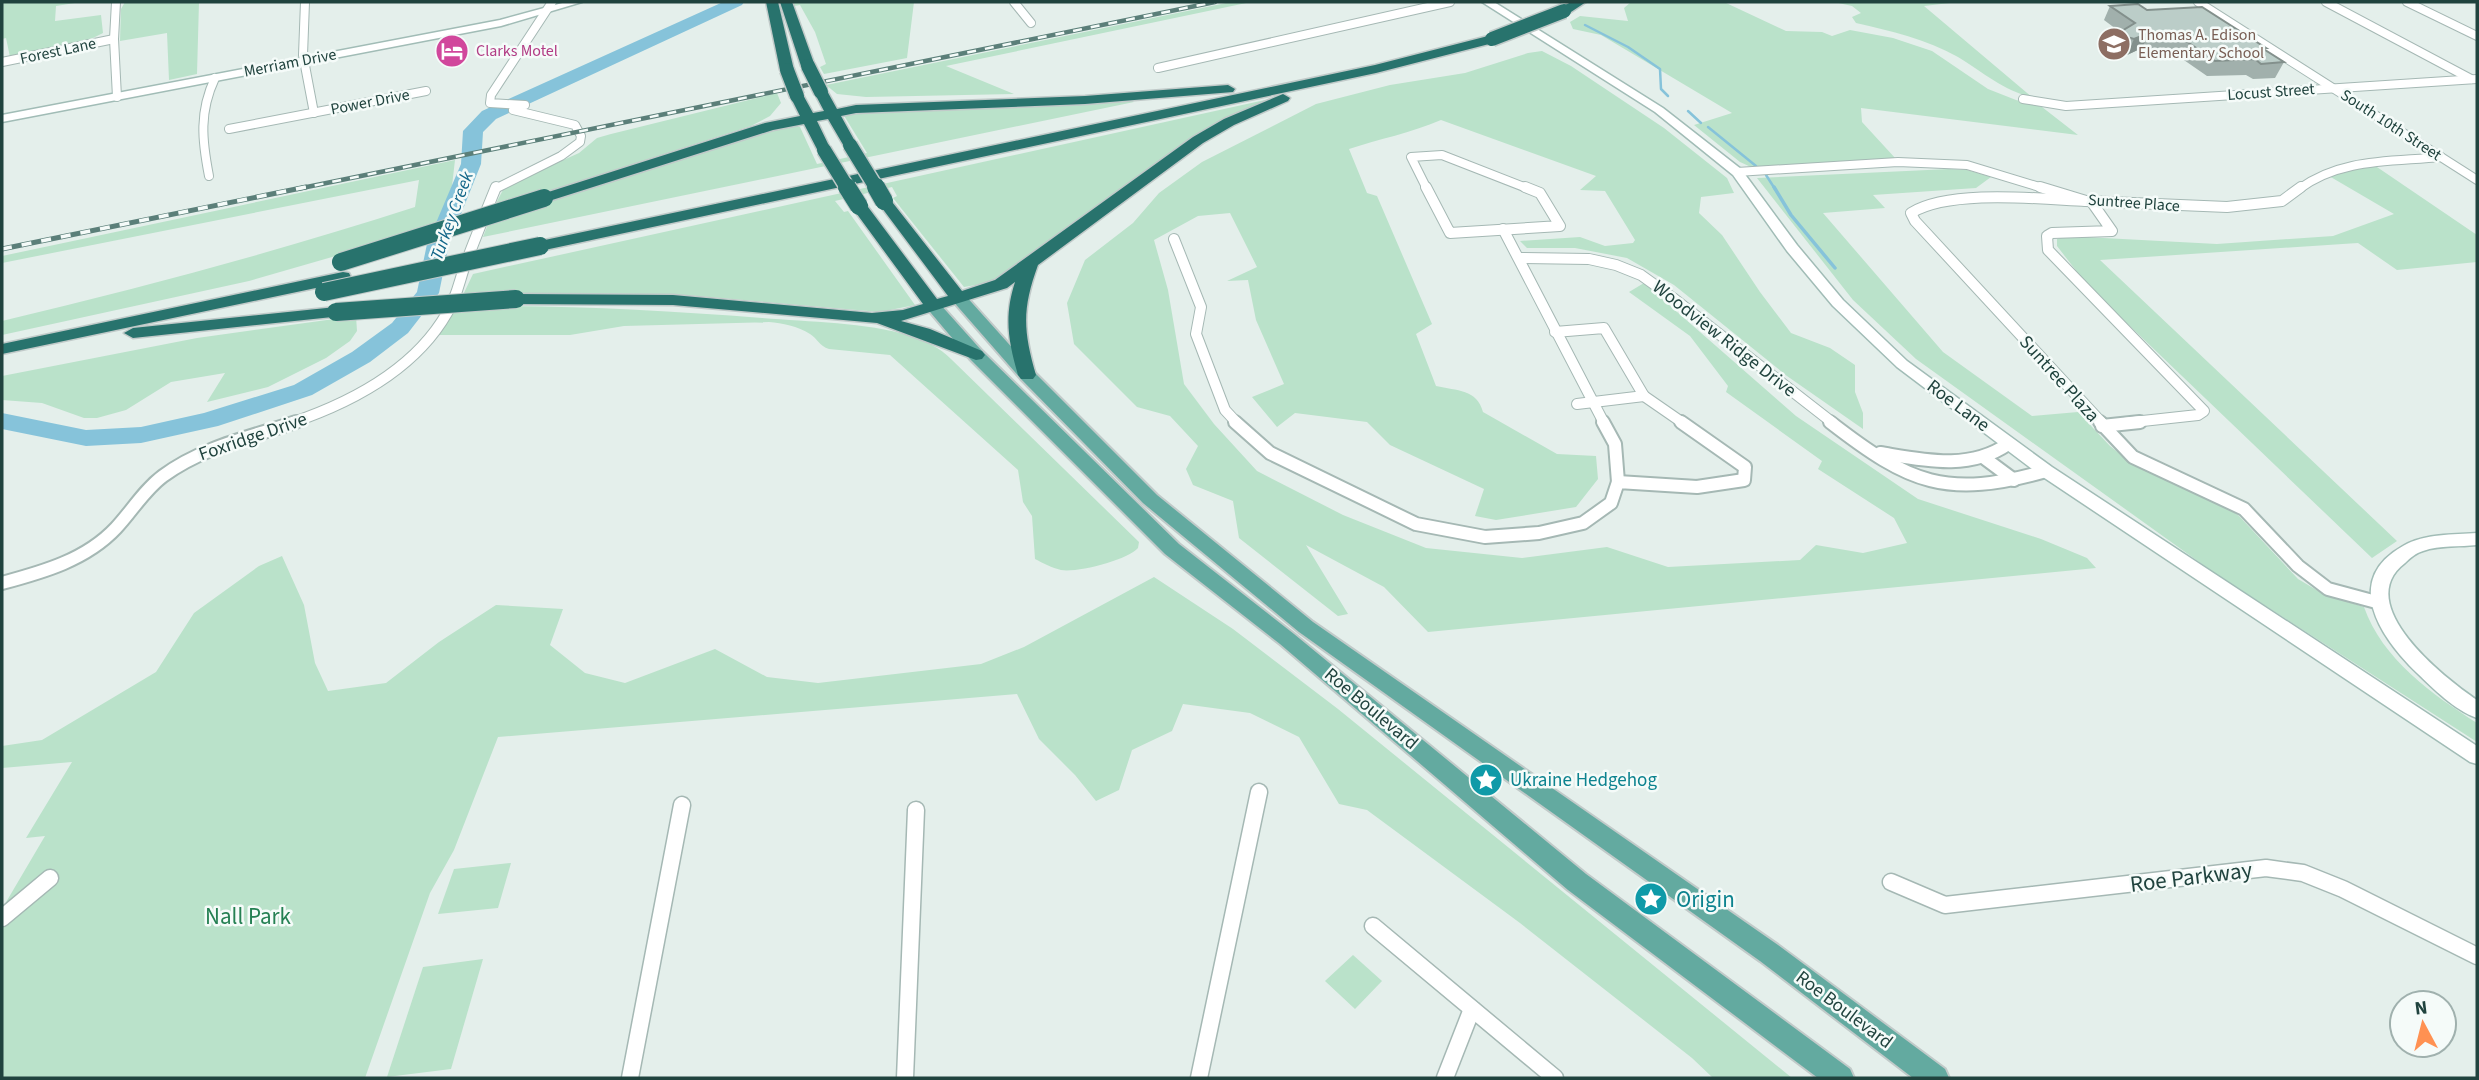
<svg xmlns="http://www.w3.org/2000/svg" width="2479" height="1080" viewBox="0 0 2479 1080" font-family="'Source Sans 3',sans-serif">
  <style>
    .green { fill: #bae2ca }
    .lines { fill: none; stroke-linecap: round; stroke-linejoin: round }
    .stream-far1 { stroke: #86c3da; stroke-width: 2.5 }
    .stream { stroke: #86c3da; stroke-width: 3.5 }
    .river { fill: #86c3da; fill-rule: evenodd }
    .street-far3-casing { stroke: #a5b8b4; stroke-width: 10 }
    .street-far2-casing { stroke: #a5b8b4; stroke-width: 12 }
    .street-far1-casing { stroke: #a5b8b4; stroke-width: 16 }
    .street-casing { stroke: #a5b8b4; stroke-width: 19 }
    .secondary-casing { stroke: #a1bcb6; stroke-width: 3 }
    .primary-casing { stroke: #c1cac9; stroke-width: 4 }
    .highway-casing { stroke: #c1cac9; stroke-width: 3 }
    .street-far3 { stroke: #fff; stroke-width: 8 }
    .street-far2 { stroke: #fff; stroke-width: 10 }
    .street-far1 { stroke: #fff; stroke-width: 12 }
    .street { stroke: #fff; stroke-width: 16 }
    .secondary { fill: #fff; fill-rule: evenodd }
    .primary { fill: #63aaa0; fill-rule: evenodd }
    .highway { fill: #28736d; fill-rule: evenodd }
    .rail-far1-casing { stroke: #5b7f79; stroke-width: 4.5 }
    .rail-casing { stroke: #5b7f79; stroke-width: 5 }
    .rail-far1 { stroke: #f5fbf9; stroke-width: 2.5; stroke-dasharray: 9; stroke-linecap: butt }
    .rail { stroke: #f5fbf9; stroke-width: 3.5; stroke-dasharray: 10; stroke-linecap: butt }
    .highway-bridge-far1-casing { stroke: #c1cac9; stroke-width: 17; stroke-linecap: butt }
    .highway-bridge-casing { stroke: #c1cac9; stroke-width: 20; stroke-linecap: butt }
    .highway-bridge-far1 { stroke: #28736d; stroke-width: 14 }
    .highway-bridge { stroke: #28736d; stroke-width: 18 }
    .wall { fill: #a1b0ac }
    .shaded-wall { fill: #83908c }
    .building { fill: #bbcdc8; stroke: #83908c; stroke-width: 2 }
    .labels { text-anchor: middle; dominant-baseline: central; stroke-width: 5; stroke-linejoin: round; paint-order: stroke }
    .far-education-label { font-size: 16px; fill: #785e54; stroke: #f5fbf9; text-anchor: start }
    .far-street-label { font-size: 16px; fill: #20433e; stroke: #f5fbf9 }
    .far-hotel-label { font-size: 16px; fill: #b23c85; stroke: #f5fbf9; text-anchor: start }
    .far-water-label { font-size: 18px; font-style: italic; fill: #126688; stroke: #f5fbf9 }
    .street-label { font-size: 19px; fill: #20433e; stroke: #f5fbf9 }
    .culture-label { font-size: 19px; fill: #0d838f; stroke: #f5fbf9; text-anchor: start }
    .near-street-label { font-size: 23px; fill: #20433e; stroke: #f5fbf9 }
    .near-culture-label { font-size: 23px; fill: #0d838f; stroke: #f5fbf9; text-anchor: start }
    .near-park-label { font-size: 23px; fill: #258053; stroke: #f5fbf9 }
  </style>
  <rect width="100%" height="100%" fill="#e4efeb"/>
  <!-- green -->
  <g class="green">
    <path d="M2 2H81L56 6 55 21 101 15 103 33 89 40 10 57 6 38 2 39Z"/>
    <path d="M125 2H199L197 74 169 80 167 33 120 41 121 9Z"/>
    <path d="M792 2H914L907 58 824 74 820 67 826 64 815 32 800 5 794 6Z"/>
    <path d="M1231 2H1251L946 66 1014 94 866 97 837 94 826 85Z"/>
    <path d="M1631 2H1724L1786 31 1822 32 1832 36 1850 30 1893 38 1932 51 1988 89 2016 100 2042 107 2078 135 1861 108 1862 122 1896 159 1751 167 1740 162 1694 125 1732 113 1601 35 1573 29 1570 22 1580 16 1628 21 1624 8Z"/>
    <path d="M1834 2H1958L1924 6 2033 98C2003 90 1984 73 1958 57 1926 39 1891 31 1856 23L1852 17 1861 13 1852 6Z"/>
    <path d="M1542 51 1571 66 1664 128 1727 178 1734 193 1701 197 1699 213 1722 235 1760 292 1791 333 1830 348 1855 365V392L1863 413V429L1787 376 1674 285 1627 258 1575 248H1527L1520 241 1580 237 1605 246 1633 243 1635 240 1605 191 1580 190 1596 176 1441 120C1411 133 1379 139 1349 149L1367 193 1377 196 1432 324 1416 334 1436 386C1457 391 1477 389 1483 412L1557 454 1596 456 1598 479 1576 507 1496 520 1475 516 1484 489 1390 445 1367 422 1295 413 1277 427 1252 397 1284 384 1256 320 1248 280 1227 281 1257 267 1230 213 1198 216 1154 240 1168 290 1184 384 1214 424 1257 471 1343 515 1426 548 1522 558 1607 547 1668 567 1800 560 1816 545 1863 553 1907 543 1894 518 1818 469 1822 461 1726 392 1728 386 1690 336 1629 292 1644 283 1796 416 1918 499 2041 539 2087 558 2096 568 1428 632 1384 587 1306 545 1348 614 1338 616 1239 538 1233 501 1193 485 1186 469 1198 446 1170 416 1137 407 1074 344 1067 303 1085 260 1133 223 1159 193 1202 162 1316 104 1390 85 1465 73 1528 53Z"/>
    <path d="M777 93 781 103 770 116 751 126 493 209 505 186 579 153 597 138 611 134Z"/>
    <path d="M1131 100 1134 102 483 237 490 219 766 130 794 125 800 127 817 164 867 153 843 114Z"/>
    <path d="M1265 100 1267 102 1245 111 1001 276 988 283 964 287 893 198 897 196 892 187 835 201 844 212 848 211 915 305 880 312 686 295 591 293 462 297 473 274Z"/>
    <path d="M455 160 452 186 436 227 249 281 2 335V321C141 288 279 251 415 207L419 180 2 263V256Z"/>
    <path d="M2374 165 2477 235V262L2397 270 2358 243 2100 260 2397 541 2372 558 2088 286 2057 246V239L2066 236 2217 244 2333 236 2394 214 2329 176Z"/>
    <path d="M1949 169 1967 170 1991 177 1976 188 1873 195 1885 208 1823 213 1943 352 2032 416 2078 412 2110 446 2129 461 2221 503 2239 516 2298 579 2325 595 2364 607C2382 659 2433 695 2477 723V742L2213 572 1916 359 1853 300 1757 178Z"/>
    <path d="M492 306C583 306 672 311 762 318 809 322 866 322 910 336 925 340 940 348 951 359L1139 542 1138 548C1128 560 1077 573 1061 570 1052 568 1043 563 1035 559L1032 516 1023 502 1018 470 890 355 829 349C819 346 818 339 810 334 798 326 782 323 769 322L624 326 570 335H436L457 307Z"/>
    <path d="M356 316 357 331 350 341 326 358 268 387 207 402 225 373 171 382 126 410 97 418H84L42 403 2 400V376L197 338Z"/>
    <path d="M282 556 304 605 315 663 328 691 386 683 439 642 496 605 563 609 550 645 585 673 625 683 715 649 767 677 818 683 981 664 1024 647 1154 577 1233 629 1338 709 1792 1078H1713L1692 1058 1520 923 1367 810 1339 804 1299 737 1250 713 1183 704 1172 731 1132 750 1119 790 1096 801 1075 775 1039 739 1017 694 498 737 454 850 430 893 365 1078H2V909L45 836 26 838 72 762 2 768V746L42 740 156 672 194 613 259 566Z"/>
    <path d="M511 863 498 908 438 914 454 869Z"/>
    <path d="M1353 955 1382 981 1355 1009 1325 981Z"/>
    <path d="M483 959 451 1069 387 1077 423 967Z"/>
  </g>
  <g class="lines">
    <!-- stream-far1 -->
    <g class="stream-far1">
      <path d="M1585 25 1628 47 1660 69 1661 89 1668 96"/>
      <path d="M1688 111 1701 123"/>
      <path d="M1708 127 1756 166"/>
      <path d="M1766 175 1775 189"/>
    </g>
    <!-- stream -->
    <path class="stream" d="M1774 187 1791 215 1835 268"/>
    <!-- river -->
    <path class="river" d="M723 2H744L742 5 496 119 483 132 481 164 449 244 439 293 408 333 370 362 312 395 218 426 141 443 86 446 2 429V413L86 430 141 427 204 413 294 385 352 352 392 323 417 292 427 244 461 164 463 131 482 111Z"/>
    <defs>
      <g id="street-far3">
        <path d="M116 2 114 39 117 97"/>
        <path d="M305 2 303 55 314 113"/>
        <path d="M1014 2 1031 23"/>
        <path d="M2198 2 2477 180"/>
        <path d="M2326 2 2471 79"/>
        <path d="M2407 2 2477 36"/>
        <path d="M2 62 114 39"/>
        <path d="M1158 68 1450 2"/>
        <path d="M2023 99 2066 106 2477 79"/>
        <path d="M525 105 490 103 491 95 552 2"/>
        <path d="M229 129 426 91"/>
        <path d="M1737 172 1898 162 1967 165 2046 189"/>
        <path d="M209 176C202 140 199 112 215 78"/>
        <path d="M495 189 561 156 580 142 581 136 575 125 513 110"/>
        <path d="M1427 189 1411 157 1442 155 1529 189"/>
        <path d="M2299 189C2341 158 2391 162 2441 157"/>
      </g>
      <g id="street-far2">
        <path d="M1426 187 1450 233 1560 226 1540 193 1525 187"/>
        <path d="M2040 187 2086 201 2227 207 2282 201 2301 187"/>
        <path d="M2086 201C2040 199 1950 189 1911 213L1915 221 2102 423"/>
        <path d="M2091 201 2112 231 2052 233 2047 236 2048 250 2204 411 2198 415 2124 423"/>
        <path d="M1503 229 1604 423"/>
        <path d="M1174 239 1201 307 1196 334 1225 410 1237 423"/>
        <path d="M1519 258 1589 259 1616 265 1641 275 1673 298 1833 423"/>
        <path d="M1555 332 1604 328 1644 396 1577 404"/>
        <path d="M1644 396 1683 423"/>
        <path d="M291 423C350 403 415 369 447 313 456 299 459 283 464 268 474 241 485 214 496 187"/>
      </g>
      <g id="street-far1">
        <path d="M1235 422 1270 453 1416 524 1485 537 1539 533 1583 523 1611 503 1618 482 1697 487 1744 480 1745 467 1681 422"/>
        <path d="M1603 422 1615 444 1618 482"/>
        <path d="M1830 422C1910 484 1946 499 2046 471"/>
        <path d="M2100 422 2133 457 2244 509 2298 566 2328 589 2380 603"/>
        <path d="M2102 426 2140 422"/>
        <path d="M1880 453C1923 460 1969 471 2008 444"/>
        <path d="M1983 457 2014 480"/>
        <path d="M2 583C43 572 86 560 116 528 132 511 144 490 163 476 202 447 251 437 296 422"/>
      </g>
      <g id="street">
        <path d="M1891 882 1945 905 2266 868 2303 873 2343 889 2477 956"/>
        <path d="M2 918 50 878"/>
        <path d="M1373 926 1555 1078"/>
        <path d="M630 1078 682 805"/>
        <path d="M905 1078 916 810"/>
        <path d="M1199 1078 1259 792"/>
        <path d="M1445 1078 1472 1009"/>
      </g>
      <g id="secondary">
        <path d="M566 2H582L501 26 2 122V115L500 20Z"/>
        <path d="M1482 2H1494L1663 108 1741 169 1797 245 1843 300 1907 361 2052 467 2477 746V764L2470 762 2040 475 1897 367 1833 306 1787 251 1733 175 1655 112Z"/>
        <path d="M2477 533V545C2460 547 2440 545 2423 551 2416 553 2410 558 2405 563 2351 604 2443 677 2477 700V718C2454 710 2434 689 2417 673 2380 637 2342 580 2403 546 2425 533 2453 535 2477 533Z"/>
      </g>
      <g id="primary">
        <path d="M958 292 964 294 1033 371 1157 495 1313 622 1778 945 1945 1069 1949 1078H1913L1760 961 1299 632 1143 503 1021 379 952 300 950 297Z"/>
        <path d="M933 301 939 303 982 351 1179 544 1294 634 1586 874 1850 1069 1854 1078H1818L1568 890 1280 644 1165 554 970 359 925 306Z"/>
      </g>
      <g id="highway">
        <path d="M766 2H778L794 70 792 73H782L780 70Z"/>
        <path d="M780 2H792L815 66 813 69H803L801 66Z"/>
        <path d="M1571 2H1586L1568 14H1560V8Z"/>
        <path d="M1492 35 1497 36V42L1376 73 540 251 532 246 540 241 1375 65Z"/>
        <path d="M1228 85 1235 89 1233 92 1085 104 856 113 841 116 857 145 855 148H845L828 119 817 121 831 150 829 153H819L804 124 773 130 549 201 544 203 536 198 539 195 765 123 800 116 790 96 792 93H802L813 113 824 111 814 92 821 88 826 89 837 109 856 105 1085 96Z"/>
        <path d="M1283 94 1290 98 1288 101 1234 125 1203 143 1038 265C1022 309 1023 330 1036 375L1033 379H1021L1018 375C1008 341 1004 316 1015 282L1007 288 901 321 930 329 982 351 985 355 982 359 976 360 877 323 673 305 516 304 507 299 516 294 673 295 872 313 903 310 923 304 851 206 853 203H865L937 299 948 296 879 204 876 201 879 198H889L962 291 995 280 1193 137 1224 119Z"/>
        <path d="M343 272 349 273 351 277 349 281 2 354V344Z"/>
        <path d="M336 307 345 312 342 316 133 338 124 333 133 328Z"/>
      </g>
    </defs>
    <!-- street-far3 casing -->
    <use href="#street-far3" class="street-far3-casing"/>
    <!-- street-far2 casing -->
    <use href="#street-far2" class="street-far2-casing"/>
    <!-- street-far1 casing -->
    <use href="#street-far1" class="street-far1-casing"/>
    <!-- street casing -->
    <use href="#street" class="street-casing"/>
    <!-- secondary casing -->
    <use href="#secondary" class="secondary-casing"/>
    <!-- primary casing -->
    <use href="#primary" class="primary-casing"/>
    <!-- highway casing -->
    <use href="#highway" class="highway-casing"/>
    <!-- street-far3 -->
    <use href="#street-far3" class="street-far3"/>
    <!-- street-far2 -->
    <use href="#street-far2" class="street-far2"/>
    <!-- street-far1 -->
    <use href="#street-far1" class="street-far1"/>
    <!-- street -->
    <use href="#street" class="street"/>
    <!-- secondary -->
    <use href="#secondary" class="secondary"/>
    <!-- primary -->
    <use href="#primary" class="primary"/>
    <!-- highway -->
    <use href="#highway" class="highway"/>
    <defs>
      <path id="rail-far1" d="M297 189 1215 2"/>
      <path id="rail" d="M2 249 306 187"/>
    </defs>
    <!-- rail-far1 casing -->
    <use href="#rail-far1" class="rail-far1-casing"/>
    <!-- rail casing -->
    <use href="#rail" class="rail-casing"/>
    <!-- rail-far1 -->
    <use href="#rail-far1" class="rail-far1"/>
    <!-- rail -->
    <use href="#rail" class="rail"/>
    <defs>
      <g id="highway-bridge-far1">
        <path d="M1492 39 1564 11"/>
        <path d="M808 66 821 92"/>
        <path d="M787 70 797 96"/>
        <path d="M850 145 877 189"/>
        <path d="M824 150 848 189"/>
      </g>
      <g id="highway-bridge">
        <path d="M847 187 859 206"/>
        <path d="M876 187 884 201"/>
        <path d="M341 262 544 198"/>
        <path d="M324 292 540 246"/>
        <path d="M336 312 516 299"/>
      </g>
    </defs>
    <!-- highway-bridge-far1 casing -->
    <use href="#highway-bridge-far1" class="highway-bridge-far1-casing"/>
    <!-- highway-bridge casing -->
    <use href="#highway-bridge" class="highway-bridge-casing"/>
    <!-- highway-bridge-far1 -->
    <use href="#highway-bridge-far1" class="highway-bridge-far1"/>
    <!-- highway-bridge -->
    <use href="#highway-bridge" class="highway-bridge"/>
  </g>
  <!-- wall -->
  <path class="wall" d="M2110 6 2147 10 2266 48 2265 50 2284 62 2275 78 2253 79 2246 75 2207 76 2168 49 2146 51 2142 48 2127 55 2110 49 2117 34 2120 32 2104 20Z"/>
  <!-- shaded-wall -->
  <path class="shaded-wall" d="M2149 33 2142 48 2127 55 2134 39Z"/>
  <!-- building -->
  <path class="building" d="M2138 4 2147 10 2202 7 2266 48H2262L2284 62 2261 64 2255 59 2215 61 2176 34 2153 35 2149 33 2134 39 2117 34 2135 23 2110 6Z"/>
  <!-- icons -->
  <defs>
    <symbol id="school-disc" viewBox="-11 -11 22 22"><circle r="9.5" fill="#8d6e63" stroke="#f5fbf9"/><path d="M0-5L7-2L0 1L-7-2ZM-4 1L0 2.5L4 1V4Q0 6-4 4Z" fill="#fff"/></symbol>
    <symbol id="hotel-disc" viewBox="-11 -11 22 22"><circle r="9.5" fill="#d1479c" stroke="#f5fbf9"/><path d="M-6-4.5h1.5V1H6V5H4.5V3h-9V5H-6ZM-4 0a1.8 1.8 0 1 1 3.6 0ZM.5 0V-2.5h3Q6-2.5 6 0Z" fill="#fff"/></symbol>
    <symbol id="sight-disc" viewBox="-11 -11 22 22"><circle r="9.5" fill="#0f9aa8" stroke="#f5fbf9"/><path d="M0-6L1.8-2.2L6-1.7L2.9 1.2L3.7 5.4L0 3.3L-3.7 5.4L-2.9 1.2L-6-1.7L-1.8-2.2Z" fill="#fff"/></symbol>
  </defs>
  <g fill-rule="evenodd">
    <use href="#school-disc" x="2095" y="25" width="38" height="38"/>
    <use href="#hotel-disc" x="433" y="32" width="38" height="38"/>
    <use href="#sight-disc" x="1467" y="761" width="38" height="38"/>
    <use href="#sight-disc" x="1632" y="880" width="38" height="38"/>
  </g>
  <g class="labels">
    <!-- far-education labels -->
    <g class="far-education-label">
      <text x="2138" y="35">Thomas A. Edison<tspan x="2138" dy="18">Elementary School</tspan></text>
    </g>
    <!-- far-street labels -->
    <g class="far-street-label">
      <text transform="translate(58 51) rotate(-12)">Forest Lane</text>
      <text transform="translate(290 63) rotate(-11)">Merriam Drive</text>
      <text transform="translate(2271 92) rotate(-4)">Locust Street</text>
      <text transform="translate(370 102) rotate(-11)">Power Drive</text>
      <text transform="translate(2391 125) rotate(33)">South 10th Street</text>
      <text transform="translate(2134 203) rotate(4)">Suntree Place</text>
    </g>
    <!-- far-hotel labels -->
    <g class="far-hotel-label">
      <text x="476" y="51">Clarks Motel</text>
    </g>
    <!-- far-water labels -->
    <g class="far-water-label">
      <text transform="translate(452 216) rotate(-70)">Turkey Creek</text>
    </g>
    <!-- street labels -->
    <g class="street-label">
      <text transform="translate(1724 339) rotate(38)">Woodview Ridge Drive</text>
      <text transform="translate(2059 379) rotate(48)">Suntree Plaza</text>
      <text transform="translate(1958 406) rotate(37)">Roe Lane</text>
      <text transform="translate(253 437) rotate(-19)">Foxridge Drive</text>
      <text transform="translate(1371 709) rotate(40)">Roe Boulevard</text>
      <text transform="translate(1844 1010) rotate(37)">Roe Boulevard</text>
    </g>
    <!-- culture labels -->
    <g class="culture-label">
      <text x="1510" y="780">Ukraine Hedgehog</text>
    </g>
    <!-- near-street labels -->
    <g class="near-street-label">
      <text transform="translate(2191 877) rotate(-7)">Roe Parkway</text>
    </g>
    <!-- near-culture labels -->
    <g class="near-culture-label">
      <text x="1676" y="899">Origin</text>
    </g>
    <!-- near-park labels -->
    <g class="near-park-label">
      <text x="248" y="916">Nall Park</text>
    </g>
  </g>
  <!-- border -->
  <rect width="2479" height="1080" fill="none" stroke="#20433e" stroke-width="7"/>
  <!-- north arrow -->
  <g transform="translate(2423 1024) rotate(353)"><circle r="33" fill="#f5fbf9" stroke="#a0b1ae" stroke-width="2"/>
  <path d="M0-5L12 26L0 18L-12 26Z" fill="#ff9152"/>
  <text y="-10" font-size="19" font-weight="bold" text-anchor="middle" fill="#20433e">N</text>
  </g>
</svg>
